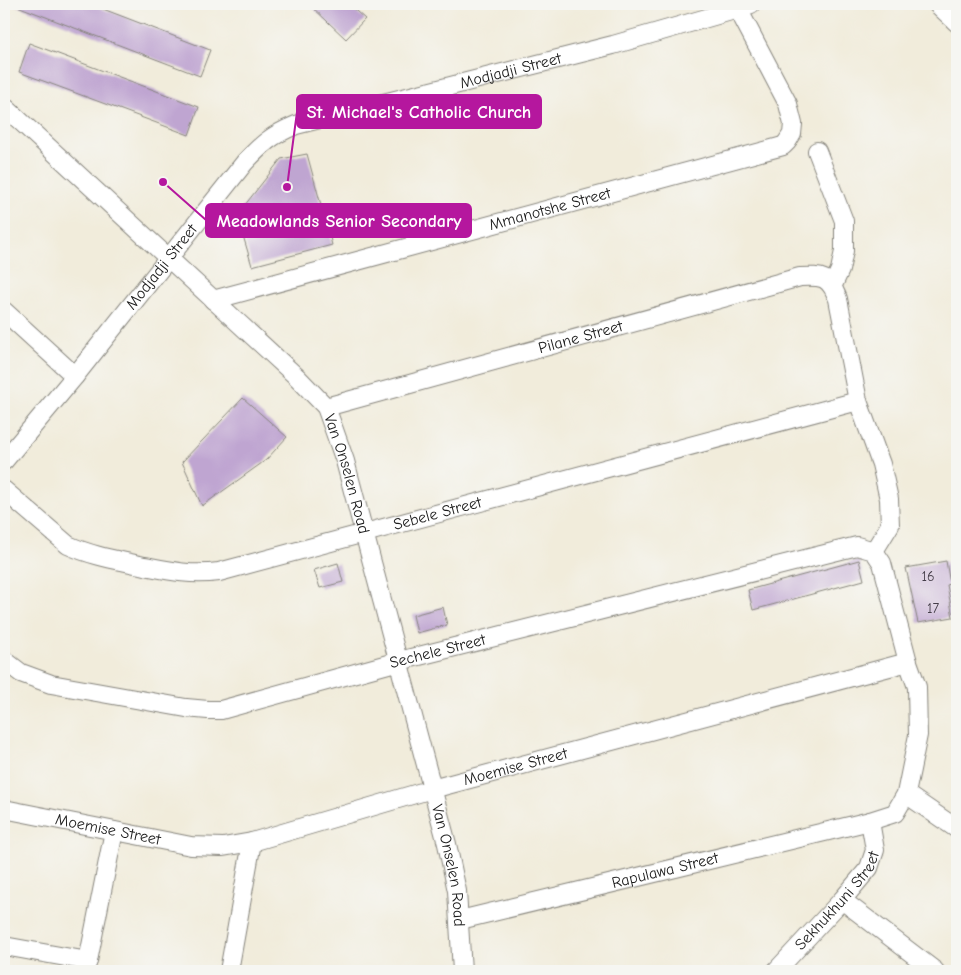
<svg xmlns="http://www.w3.org/2000/svg" width="961" height="975" viewBox="0 0 961 975" font-family="'Comic Neue',sans-serif">
  <style>
    .building { fill: #bfa5d1 }
    .lines { fill: none; stroke-linecap: round; stroke-linejoin: round }
    .minor-casing { stroke: #86847c; stroke-width: 20 }
    .minor { stroke: #fff; stroke-width: 18 }
    .labels { text-anchor: middle; dominant-baseline: central; stroke-width: 4.5; stroke-linejoin: round; paint-order: stroke }
    .number-label { font-size: 14px; fill: #453e49 }
    .street-label { font-size: 16px; fill: #1c1c1c; stroke: #f6f6f2 }
    .leader { fill: none; stroke: #b5179e; stroke-width: 2 }
    .callout-dot { fill: #b5179e; stroke: #f6f6f2; stroke-width: 2 }
    .callout { fill: #b5179e; stroke: #b5179e; stroke-width: 2 }
    .callout-label { font-size: 18px; text-anchor: middle; font-weight: bold; fill: #fff }
  </style>
  <rect width="100%" height="100%" fill="#f6f6f2"/>
  <filter id="ink" filterUnits="userSpaceOnUse"><feTurbulence type="fractalNoise" baseFrequency=".02" numOctaves="2"/><feDisplacementMap in="SourceGraphic" scale="10" xChannelSelector="R" yChannelSelector="G"/><feConvolveMatrix kernelMatrix="1 2 1 2 8 2 1 2 1" color-interpolation-filters="sRGB"/></filter>
  <filter id="wash" filterUnits="userSpaceOnUse"><feTurbulence type="fractalNoise" baseFrequency=".0096" numOctaves="4" result="noise"/><feDisplacementMap in="SourceGraphic" scale="20" xChannelSelector="R" yChannelSelector="G"/><feGaussianBlur stdDeviation="1.12" result="paint"/><feColorMatrix in="noise" values="0 0 0 0 0 0 0 0 0 0 0 0 0 0 0 0 0 1.4 0 .05"/><feComposite in="paint" operator="in"/></filter>
  <g filter="url(#wash)">
    <rect width="100%" height="100%" fill="#f1ecdb"/>
    <g id="blocks">
      <!-- building -->
      <g class="building">
        <path d="M12 4H90L210 50 200 76Z"/>
        <path d="M309 4H348L365 19 346 39Z"/>
        <path d="M29 43 199 107 189 135 19 72Z"/>
        <path d="M307 154 332 245 252 266 237 215 281 159Z"/>
        <path d="M243 398 287 437 266 460 202 506 182 462Z"/>
        <path d="M859 560 864 580 753 610 748 590Z"/>
        <path d="M946 561 950 584 947 585 953 617 918 623 906 568Z"/>
        <path d="M338 563 343 582 320 588 314 570Z"/>
        <path d="M443 607 447 625 417 633 413 615Z"/>
      </g>
    </g>
  </g>
  <g filter="url(#ink)">
    <use href="#blocks" fill-opacity="0" stroke="#86847c" stroke-width="1"/>
    <g class="lines">
      <defs>
        <g id="minor">
          <path d="M937 4 957 23"/>
          <path id="s1" d="M4 106 297 377 326 407 345 461 447 844 457 891 462 971"/>
          <path d="M817 151 844 221V251L840 270 833 285"/>
          <path id="s2" d="M213 300 783 146 787 142 792 134 793 124 788 104 738 9 732 4"/>
          <path d="M4 311 75 376"/>
          <path id="s3" d="M326 407 800 277C823 276 829 276 838 299L858 401 881 464 889 499 890 525 874 551"/>
          <path id="s4" d="M4 461 75 376 245 162C263 143 272 135 296 125L613 45 738 9 751 4"/>
          <path id="s5" d="M4 490 68 545C90 555 112 559 135 564 166 570 188 576 219 572L858 401"/>
          <path id="s6" d="M4 660 21 673 51 684 186 708 208 710H221L399 661 857 546 874 551"/>
          <path d="M906 794 957 829"/>
          <path id="s7" d="M4 809 191 846 223 847 252 842 432 789 908 662"/>
          <path d="M842 900 935 971"/>
          <path id="s8" d="M460 920 870 821 895 813 906 794 918 735 917 687 908 662 882 563 874 551"/>
          <path d="M4 946 88 961"/>
          <path d="M84 971 88 961 114 831"/>
          <path d="M229 971 252 842"/>
          <path id="s9" d="M776 971 842 900 869 868 875 850 870 821"/>
        </g>
      </defs>
      <!-- minor casing -->
      <use href="#minor" class="minor-casing"/>
      <!-- minor -->
      <use href="#minor" class="minor"/>
    </g>
  </g>
  <g class="labels">
    <!-- number labels -->
    <g class="number-label">
      <text x="928" y="576">16</text>
      <text x="933" y="608">17</text>
    </g>
    <!-- street labels -->
    <g class="street-label">
      <text stroke="none"><textPath href="#s4" startOffset="669">Modjadji Street</textPath></text>
      <text stroke="none"><textPath href="#s2" startOffset="349">Mmanotshe Street</textPath></text>
      <text stroke="none"><textPath href="#s4" startOffset="250">Modjadji Street</textPath></text>
      <text stroke="none"><textPath href="#s3" startOffset="264">Pilane Street</textPath></text>
      <text stroke="none"><textPath href="#s1" startOffset="511">Van Onselen Road</textPath></text>
      <text stroke="none"><textPath href="#s5" startOffset="465">Sebele Street</textPath></text>
      <text stroke="none"><textPath href="#s6" startOffset="450">Sechele Street</textPath></text>
      <text stroke="none"><textPath href="#s7" startOffset="526">Moemise Street</textPath></text>
      <text stroke="none"><textPath href="#s7" startOffset="106">Moemise Street</textPath></text>
      <text stroke="none"><textPath href="#s1" startOffset="916">Van Onselen Road</textPath></text>
      <text stroke="none"><textPath href="#s8" startOffset="211">Rapulawa Street</textPath></text>
      <text stroke="none"><textPath href="#s9" startOffset="94">Sekhukhuni Street</textPath></text>
    </g>
  </g>
  <!-- callouts -->
  <path class="leader" d="M287 187L297 112M163 182L206 220"/>
  <g class="callout-dot">
    <circle cx="287" cy="187" r="5"/>
    <circle cx="163" cy="182" r="5"/>
  </g>
  <g class="callout">
    <rect x="297" y="95" width="244" height="33" rx="5"/>
    <rect x="206" y="204" width="265" height="33" rx="5"/>
  </g>
  <g class="callout-label">
    <text x="419" y="118">St. Michael's Catholic Church</text>
    <text x="339" y="227">Meadowlands Senior Secondary</text>
  </g>
  <!-- margin -->
  <rect width="961" height="975" fill="none" stroke="#f6f6f2" stroke-width="20"/>
</svg>
